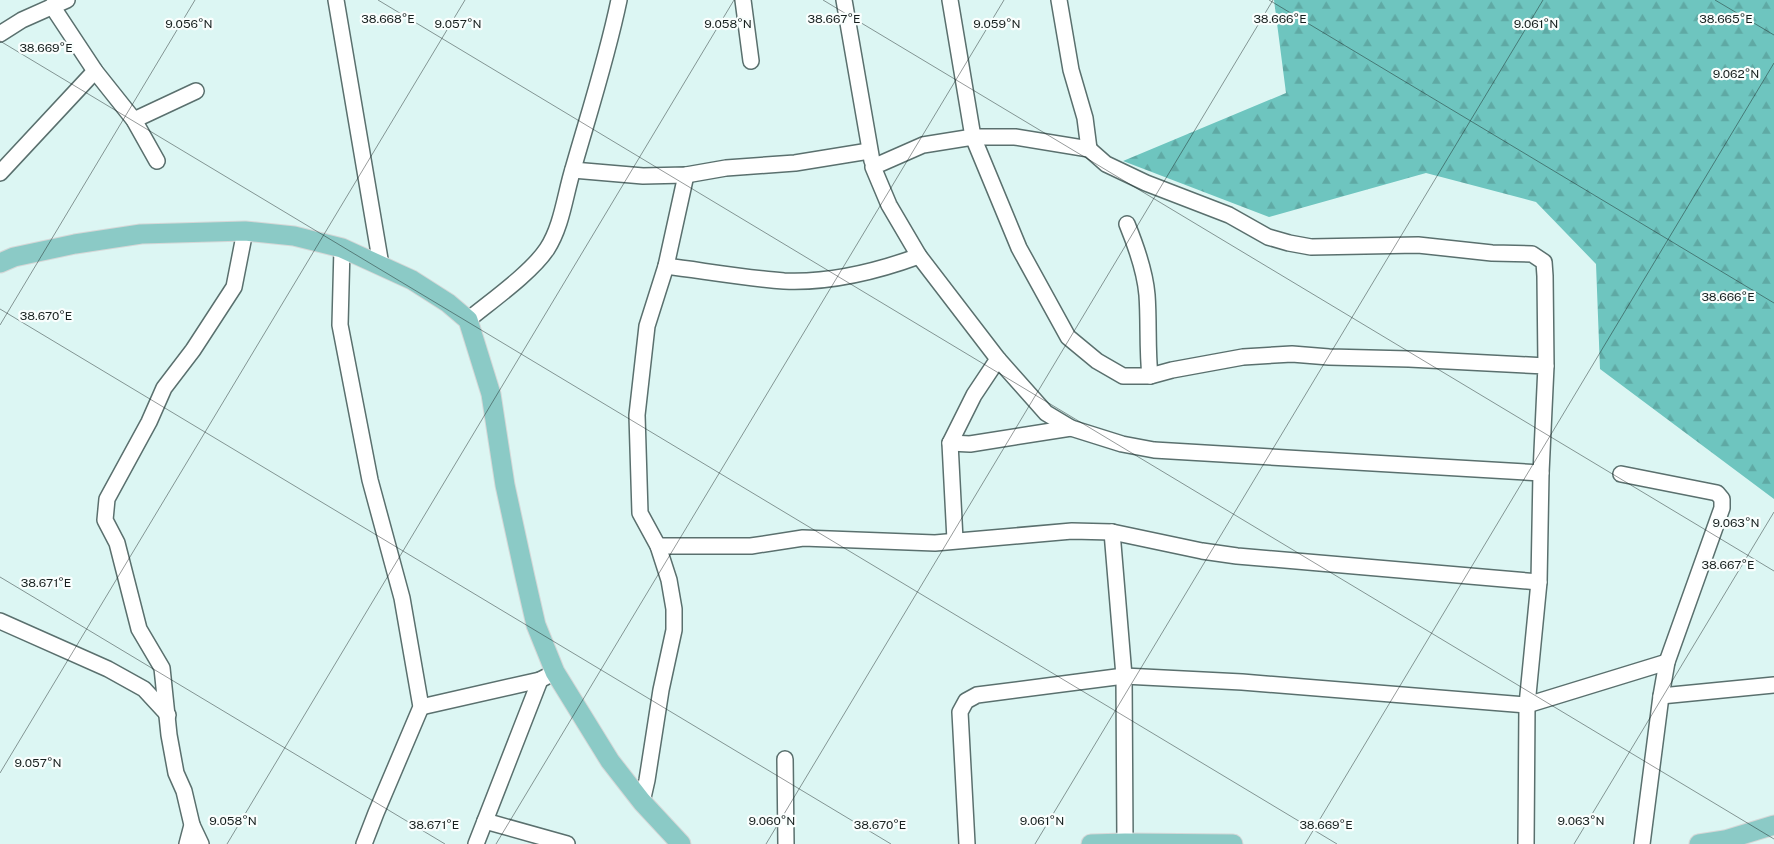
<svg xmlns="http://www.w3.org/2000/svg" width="1774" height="844" viewBox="0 0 1774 844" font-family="'Public Sans',sans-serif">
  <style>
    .forest { fill: url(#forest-firs) }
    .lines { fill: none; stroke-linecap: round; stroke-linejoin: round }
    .minor-casing { stroke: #5a706e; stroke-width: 18 }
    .major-casing { stroke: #d5d7d7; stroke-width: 21 }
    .minor { stroke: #fff; stroke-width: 15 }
    .major { stroke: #8bcac6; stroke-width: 19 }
    .ticks { fill: none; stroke: #17201f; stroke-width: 1; stroke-opacity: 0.45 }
    .ticks-label { font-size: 12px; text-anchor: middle; fill: #17201f; stroke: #f9fefd; stroke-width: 4.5; stroke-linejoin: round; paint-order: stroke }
  </style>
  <defs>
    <pattern id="forest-firs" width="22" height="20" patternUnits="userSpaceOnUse" patternTransform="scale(1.25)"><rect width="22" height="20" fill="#6ec5bf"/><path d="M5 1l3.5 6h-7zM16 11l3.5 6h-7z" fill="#5fa9a4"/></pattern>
  </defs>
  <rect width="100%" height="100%" fill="#dcf6f3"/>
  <!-- forest -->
  <path class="forest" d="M1274 0H1774V499L1600 369 1596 264 1536 202 1426 173 1269 217 1123 161 1286 93Z"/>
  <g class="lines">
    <defs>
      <g id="minor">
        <path d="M336 0 381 265"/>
        <path d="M743 0 751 61"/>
        <path d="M844 0 872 161"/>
        <path d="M950 0 973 137 1019 248 1068 337 1097 361 1123 376H1150L1172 370 1243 357 1292 354 1329 357 1409 359 1546 366 1541 473 1539 582 1527 705 1526 844"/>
        <path d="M1059 0 1071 70 1085 118 1089 149"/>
        <path d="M52 6 95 71 134 120 157 161"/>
        <path d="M0 34 22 20 67 0"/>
        <path d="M134 120 196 91"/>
        <path d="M573 170 643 176 686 175 726 168 795 163 869 151"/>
        <path d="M0 173 95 71"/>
        <path d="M1127 224C1136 246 1145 271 1147 295 1149 322 1147 349 1150 376"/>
        <path d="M342 248 340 325 370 480 402 598 421 707 376 813 364 844"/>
        <path d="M666 266C705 271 745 278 784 281 828 283 878 271 919 256"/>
        <path d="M468 320C491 301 531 273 547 249 562 226 565 195 573 169 589 113 607 58 619 0"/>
        <path d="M950 443 970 444 1071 428"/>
        <path d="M1541 473 1154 450 1122 444 1071 428 1046 413 998 359 919 256 889 205 873 167 923 145 973 137H1015L1089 149 1106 164 1146 183 1229 215 1268 237 1289 243 1311 247 1418 245 1492 253 1532 254 1544 262 1545 276 1546 366"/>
        <path d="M1621 474 1717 493 1722 499V508L1667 662 1661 696 1642 844"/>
        <path d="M1112 532 1124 676 1125 843"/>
        <path d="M955 540 950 443 974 395 998 359"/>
        <path d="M658 546H751L803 538 935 543 1072 531 1112 532 1202 551 1237 556 1539 582"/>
        <path d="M0 621 108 669 144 689 168 715"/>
        <path d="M1661 696 1774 685"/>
        <path d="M421 707 540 680"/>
        <path d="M785 759 786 844"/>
        <path d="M642 802 647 780 661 690 674 630V609L669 580 658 546 640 513 637 415 647 326 666 266 686 175"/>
        <path d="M485 821 567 844"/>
        <path d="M192 825 201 844"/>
        <path d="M187 844 192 825 184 791 176 773 169 735 162 668 139 629 117 543 105 520 107 499 149 422 164 388 193 350 234 287 245 231"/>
        <path d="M476 844 540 680 555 672"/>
        <path d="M967 844 960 712 966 701 977 695 1124 676 1242 682 1527 705 1667 662"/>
      </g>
      <g id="major">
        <path d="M0 263 14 257 75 244 141 234 245 231 294 236 342 248 412 280 448 303 468 320 491 394 505 485 525 577 536 625 555 672 610 761 642 802 681 844"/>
        <path d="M1091 844 1125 843 1233 844"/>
        <path d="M1699 844 1725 840 1774 825"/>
      </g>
    </defs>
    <!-- minor casing -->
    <use href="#minor" class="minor-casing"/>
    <!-- major casing -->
    <use href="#major" class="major-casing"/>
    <!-- minor -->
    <use href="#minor" class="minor"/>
    <!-- major -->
    <use href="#major" class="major"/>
  </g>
  <!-- ticks -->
  <path class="ticks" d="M378 0 1774 839M823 0 1774 571M1269 0 1774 303M1715 0 1774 35M0 41 1337 844M0 309 891 844M0 325 195 0M0 577 445 844M0 773 465 0M227 844 734 0M496 844 1004 0M766 844 1273 0M1035 844 1543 0M1305 844 1774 63M1574 844 1774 512"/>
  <g class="ticks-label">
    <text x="1726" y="23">38.665°E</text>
    <text x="388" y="23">38.668°E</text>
    <text x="834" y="23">38.667°E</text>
    <text x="1280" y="23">38.666°E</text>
    <text x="189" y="28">9.056°N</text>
    <text x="458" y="28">9.057°N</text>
    <text x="997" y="28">9.059°N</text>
    <text x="1536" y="28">9.061°N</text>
    <text x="728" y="28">9.058°N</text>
    <text x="46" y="52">38.669°E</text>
    <text x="1736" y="78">9.062°N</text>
    <text x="1728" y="301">38.666°E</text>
    <text x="46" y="320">38.670°E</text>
    <text x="1736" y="527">9.063°N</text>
    <text x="1728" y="569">38.667°E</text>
    <text x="46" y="587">38.671°E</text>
    <text x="38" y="767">9.057°N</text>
    <text x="233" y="825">9.058°N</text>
    <text x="772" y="825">9.060°N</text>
    <text x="1042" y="825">9.061°N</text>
    <text x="1581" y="825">9.063°N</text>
    <text x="434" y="829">38.671°E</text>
    <text x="880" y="829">38.670°E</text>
    <text x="1326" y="829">38.669°E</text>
  </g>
</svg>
